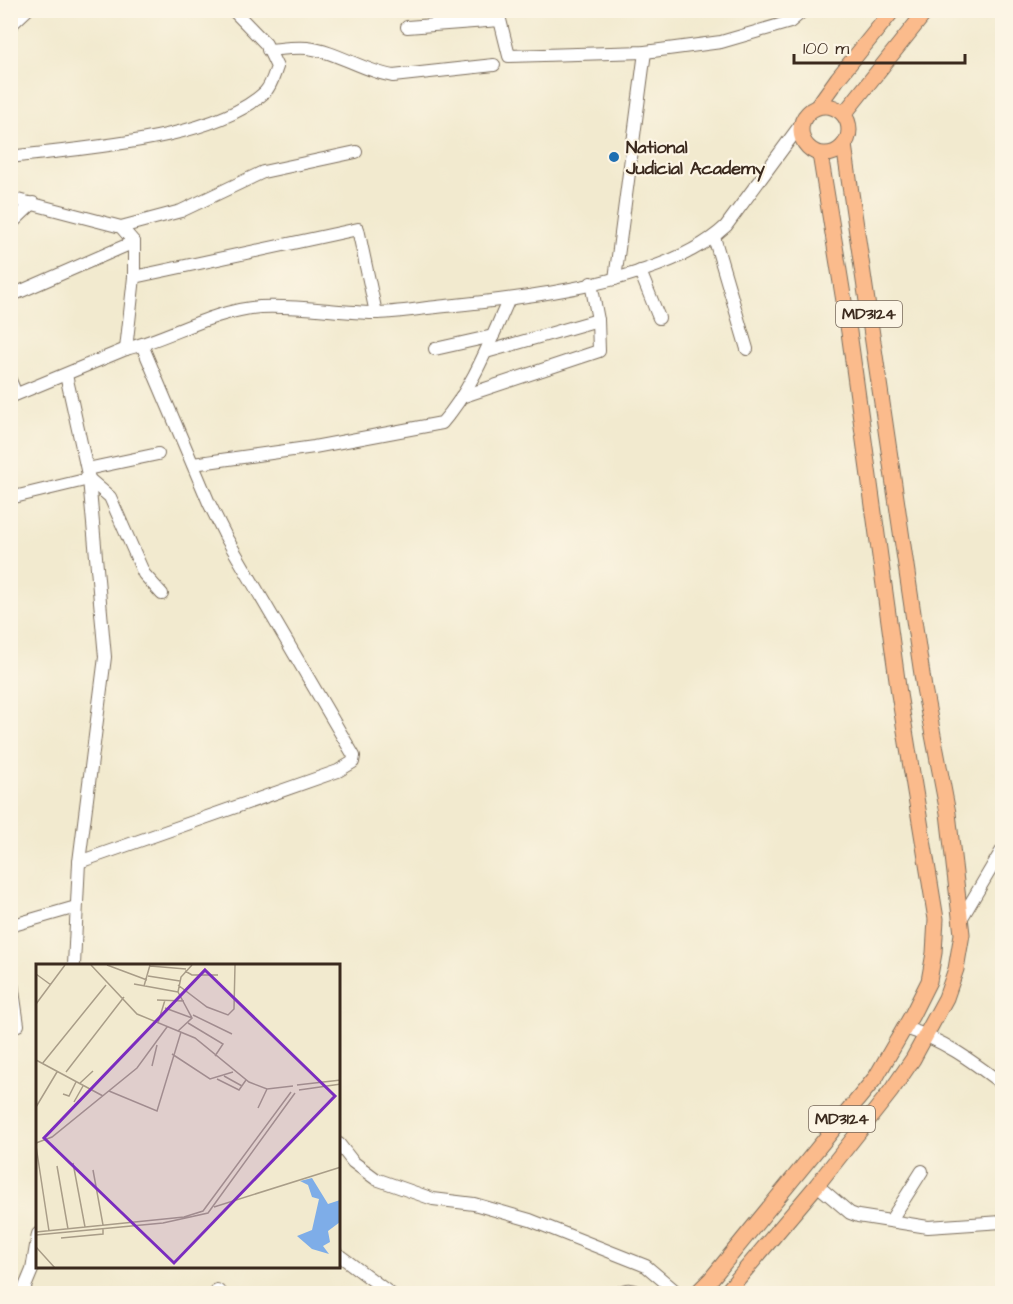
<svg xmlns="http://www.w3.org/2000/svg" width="1013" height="1304" viewBox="0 0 1013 1304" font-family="'Architects Daughter',sans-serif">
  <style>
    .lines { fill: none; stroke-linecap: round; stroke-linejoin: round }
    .minor-casing { stroke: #7b6d5c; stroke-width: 14 }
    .major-casing { stroke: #7b6d5c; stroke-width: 17 }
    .minor { stroke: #fff; stroke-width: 12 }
    .major { stroke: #fbbb8c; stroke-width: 15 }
    .poi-dot { fill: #1f6fb2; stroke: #fcf5e5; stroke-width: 2 }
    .labels { text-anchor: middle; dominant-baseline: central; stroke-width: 4.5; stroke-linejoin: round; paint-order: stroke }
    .shield { fill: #fcf5e5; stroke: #75675a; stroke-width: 1.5 }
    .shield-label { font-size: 16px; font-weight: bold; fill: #3b2a1e }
    .poi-label { font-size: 18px; font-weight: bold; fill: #3b2a1e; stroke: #fcf5e5; text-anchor: start }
    .inset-road { fill: none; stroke: #a99d88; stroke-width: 1.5 }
    .view { fill: #7b2cbf; fill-opacity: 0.15; stroke: #7b2cbf; stroke-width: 3 }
    .inset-edge { fill: none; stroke: #3b2a1e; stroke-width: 3 }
  </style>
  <rect width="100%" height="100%" fill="#fcf5e5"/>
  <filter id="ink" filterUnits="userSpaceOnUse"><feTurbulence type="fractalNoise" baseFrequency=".0167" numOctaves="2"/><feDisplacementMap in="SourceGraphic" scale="12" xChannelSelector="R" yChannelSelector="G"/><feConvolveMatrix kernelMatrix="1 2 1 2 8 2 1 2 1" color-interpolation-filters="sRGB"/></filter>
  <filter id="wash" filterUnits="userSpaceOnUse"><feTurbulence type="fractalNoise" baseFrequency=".008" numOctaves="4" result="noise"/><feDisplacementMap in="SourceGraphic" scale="24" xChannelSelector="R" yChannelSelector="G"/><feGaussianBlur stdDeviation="1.35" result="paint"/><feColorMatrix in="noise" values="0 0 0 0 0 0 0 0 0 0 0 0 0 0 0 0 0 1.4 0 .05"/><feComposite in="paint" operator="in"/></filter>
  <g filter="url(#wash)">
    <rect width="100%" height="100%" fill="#f2eacf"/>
  </g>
  <g filter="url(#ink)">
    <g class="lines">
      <defs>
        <g id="minor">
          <path d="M10 26 27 10"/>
          <path d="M407 27 500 20 509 56 645 52 721 42 790 22 804 10"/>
          <path d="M268 50C281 49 294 47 307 48 336 51 363 71 393 76L494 65"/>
          <path d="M10 157C80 148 213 141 265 92 271 86 274 75 277 67L266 44 233 10"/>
          <path d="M10 198 121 227 134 242V277L126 349"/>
          <path d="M10 225 33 203"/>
          <path d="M121 227 181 211 263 172 356 152"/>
          <path d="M714 237 747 349"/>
          <path d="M640 271 659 318"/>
          <path d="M134 277 358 229 376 313"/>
          <path d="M615 279 645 52"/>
          <path d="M10 296 134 242"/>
          <path d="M435 349 493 336"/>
          <path d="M486 352 598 320"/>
          <path d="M66 375 89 479 105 657 79 862 74 965"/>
          <path d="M10 380 16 394"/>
          <path d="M10 397 126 349C172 337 211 311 260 307 296 305 337 312 374 313 397 313 422 308 446 306 526 298 667 282 726 226L801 124"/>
          <path d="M461 397 599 351 598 320 591 283"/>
          <path d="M193 464 314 447 442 423C473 388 490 341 509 299"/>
          <path d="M87 469 158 454"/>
          <path d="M10 498 89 479 110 497 144 574 162 594"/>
          <path d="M79 862 338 771 353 762 354 756 227 539 209 503 142 345"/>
          <path d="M960 921 1002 850"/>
          <path d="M10 926 76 907"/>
          <path d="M10 970 18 1025"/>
          <path d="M905 1028C942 1039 972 1061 1002 1084"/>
          <path d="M339 1144 353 1162 376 1179 433 1199 474 1204 530 1220 646 1266 679 1294"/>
          <path d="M817 1185 850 1213 858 1216 928 1227 1002 1222"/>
          <path d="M891 1220 922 1171"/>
          <path d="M339 1255 391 1294"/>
          <path d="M217 1290 222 1294"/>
          <path d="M22 1294 32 1270 38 1234"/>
          <path d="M618 1294C627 1288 632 1289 641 1294"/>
        </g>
        <g id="major">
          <circle cx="825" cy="130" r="24"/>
          <path d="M818 106 838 78 893 10"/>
          <path d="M844 114 927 10"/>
          <path d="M696 1294 711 1279 876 1077 912 1015 929 981 934 953 936 919 899 694 849 332 820 154"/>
          <path d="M725 1294 817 1185 891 1091 913 1059 946 998 956 969 962 934 948 813 924 688 844 145"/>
        </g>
      </defs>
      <!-- minor casing -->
      <use href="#minor" class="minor-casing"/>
      <!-- major casing -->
      <use href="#major" class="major-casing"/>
      <!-- minor -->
      <use href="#minor" class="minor"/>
      <!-- major -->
      <use href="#major" class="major"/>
    </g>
  </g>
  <!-- markers -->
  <circle class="poi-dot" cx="614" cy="157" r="6"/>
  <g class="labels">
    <!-- shield labels -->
    <g class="shield">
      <rect x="836" y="301" width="66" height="26" rx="4.5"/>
      <rect x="809" y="1106" width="66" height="26" rx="4.5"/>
    </g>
    <g class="shield-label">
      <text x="869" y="314">MD3124</text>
      <text x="842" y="1119">MD3124</text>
    </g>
    <!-- poi labels -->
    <g class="poi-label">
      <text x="626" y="147">National<tspan x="626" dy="21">Judicial Academy</tspan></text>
    </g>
  </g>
  <!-- overview -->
  <g transform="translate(36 964)">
    <rect width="304" height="304" fill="#f2eacf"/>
    <path d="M276 214 292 240 304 236V258L292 267 294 278 287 282 293 290 276 285 261 272 276 266 283 235 276 233 272 221 264 217Z" fill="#7eade8"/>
    <path class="inset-road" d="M55 1 101 50 159 74 213 118 231 125 257 122M71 1 111 16M114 2 150 5M149 7 156 11H182M0 10 15 21M112 12 144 17M98 20 142 28M142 21 171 43 192 51 198 45 199 1M108 22 114 1M121 36 148 37M0 40 29 1M129 44 156 54M157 51 196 70M122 59 129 36M152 59 187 80 179 92M142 67 156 54 142 28 145 13 156 1M136 90 174 115 197 108M0 96 67 132M6 100 70 21M116 102 121 81M30 108 88 33M188 112 206 122M181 115 203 126 210 116M43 120 57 107M261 121 305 116M263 126 305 120M73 127 121 147 145 68M27 130 33 132 40 118M38 138 47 122M0 143 21 108M222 144 231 125M0 179 16 173 101 104 131 63M0 182 13 267M37 199 49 263M21 202 32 265M57 206 67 261M178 243 305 203M0 268 148 253 167 247 255 128M0 271 127 259 172 249 259 129M25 274 67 270V265M0 283 19 304"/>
    <path class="view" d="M169 6 299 132 138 299 8 174Z"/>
    <rect width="304" height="304" class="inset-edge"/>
  </g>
  <!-- margin -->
  <rect width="1013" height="1304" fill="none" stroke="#fcf5e5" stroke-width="36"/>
  <!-- scale -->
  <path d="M794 54v9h171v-9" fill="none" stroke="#3b2a1e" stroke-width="3"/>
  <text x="803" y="54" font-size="18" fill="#3b2a1e" stroke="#fcf5e5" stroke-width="4.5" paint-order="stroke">100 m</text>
</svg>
